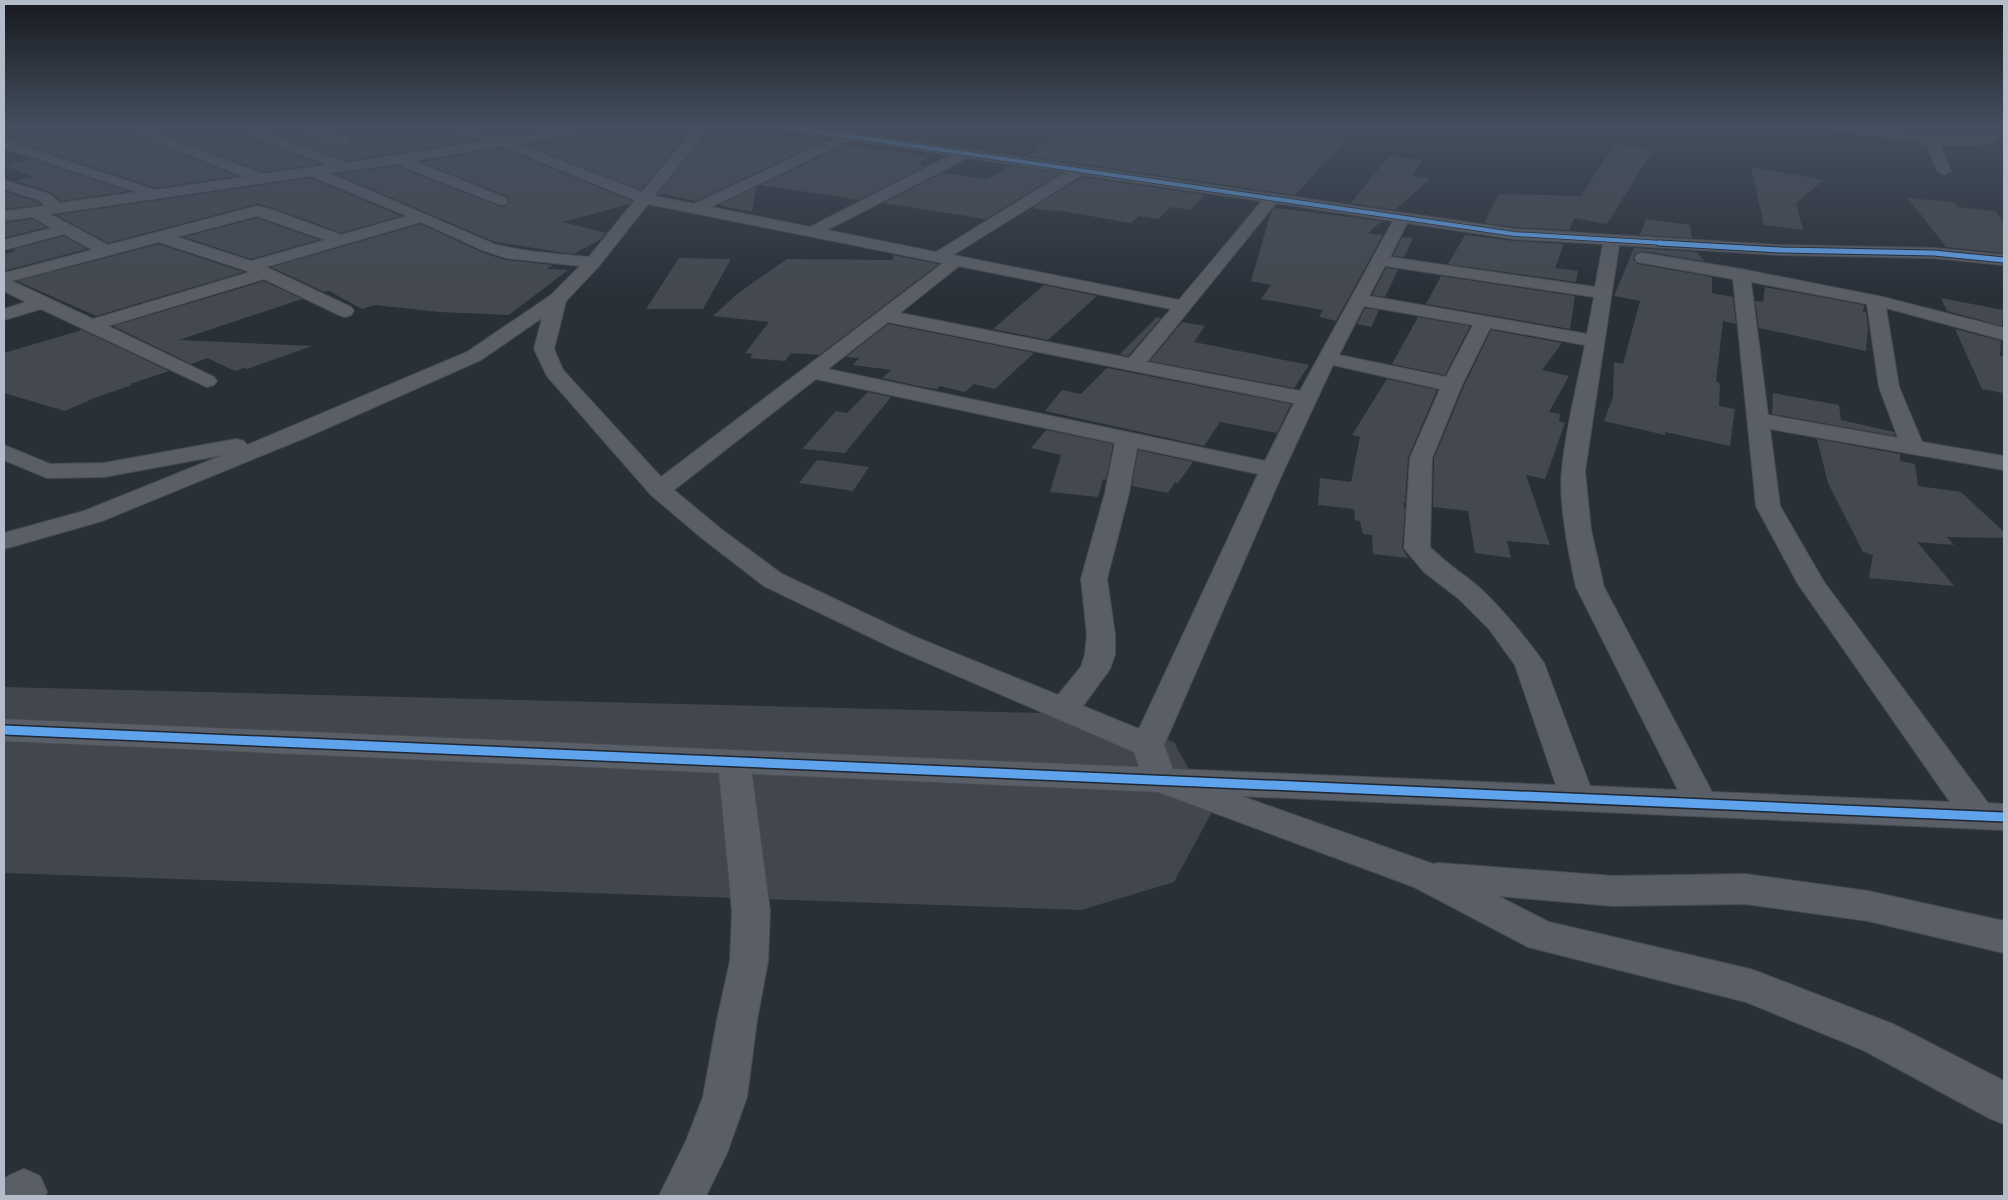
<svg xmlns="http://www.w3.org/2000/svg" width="2008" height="1200" viewBox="0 0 2008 1200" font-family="Figtree,sans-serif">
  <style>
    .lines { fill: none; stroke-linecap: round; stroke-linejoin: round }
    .runway { fill: #42464e; fill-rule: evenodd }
    .building { fill: #444950 }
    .street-casing { stroke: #484c53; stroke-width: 2 }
    .street { fill: #5a5e66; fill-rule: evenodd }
    .cycleway-far2-casing { stroke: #1d2633; stroke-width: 5.5 }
    .cycleway-far1-casing { stroke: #1d2633; stroke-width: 7 }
    .cycleway-casing { stroke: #1d2633; stroke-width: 12 }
    .cycleway-far2 { stroke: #60a3ed; stroke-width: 4 }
    .cycleway-far1 { stroke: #60a3ed; stroke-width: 5 }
    .cycleway { stroke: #60a3ed; stroke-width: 9 }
  </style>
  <rect width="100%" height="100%" fill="#2a3038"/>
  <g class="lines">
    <!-- runway -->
    <path class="runway" d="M4 687 1081 714 1174 742 1212 812 1174 882 1081 910 4 873Z"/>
  </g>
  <!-- building -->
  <g class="building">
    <path d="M66 125H116L119 130 238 176 156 188 11 140 17 139 10 137Z"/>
    <path d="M140 125H227L230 130 320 164 263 172Z"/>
    <path d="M251 125H287L290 130 344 148 352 143 350 137 312 125H434L438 130 477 140 347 161Z"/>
    <path d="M647 125H690L684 138 641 190 526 145Z"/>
    <path d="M1064 125H1252L1348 138 1295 195 1027 156 1034 152Z"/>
    <path d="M732 126 770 129 785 133 780 135 823 141 696 201 664 194 657 195 699 142Z"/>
    <path d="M1615 144 1653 150 1607 224 1574 218 1569 230 1514 227 1484 223 1499 194 1581 196Z"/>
    <path d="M845 145 917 154 915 155 928 157 918 164 927 165 859 200 761 185Z"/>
    <path d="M502 148 632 201 630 204 563 222 606 233 601 239 574 254 565 253 495 242 336 174 396 166 501 207 506 206 510 202 507 196 421 162Z"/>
    <path d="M1389 156 1422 160 1413 176 1431 178 1395 210 1351 203Z"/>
    <path d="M32 159 129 191 61 201 50 192 15 181 33 177 4 165Z"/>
    <path d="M1010 166 1061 173 986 219 883 203 943 173 987 179Z"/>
    <path d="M1751 167 1824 180 1796 203 1803 230 1764 225Z"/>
    <path d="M1082 177 1205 195 1190 210 1171 207 1158 219 1139 216 1131 223 1055 210 1053 211 1032 208Z"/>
    <path d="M311 178 401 216 341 233 271 207 257 204 108 243 56 215Z"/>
    <path d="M756 187 752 212 719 205Z"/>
    <path d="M4 191 38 202 41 205 4 209Z"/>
    <path d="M1908 198 1953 202 1958 207 1995 211 2004 222V253L1946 247Z"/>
    <path d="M1275 208 1382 221 1368 233 1383 235 1336 321 1319 317 1323 310 1261 299 1271 285 1251 281 1271 212Z"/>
    <path d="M257 218 319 240 251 259 184 237Z"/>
    <path d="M32 219 47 227 4 238V223Z"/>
    <path d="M1646 219 1690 225 1692 238 1640 235Z"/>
    <path d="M421 224 481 252 505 260 553 265 546 269 568 270 509 315 439 312 374 305 362 309 329 291 324 292 271 267Z"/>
    <path d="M1465 235 1514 241 1564 244 1555 268 1578 271 1576 282 1448 264Z"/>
    <path d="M64 236 87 249 4 271V254L16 251 13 249Z"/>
    <path d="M1402 237 1413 238 1404 257 1393 256Z"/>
    <path d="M159 244 244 272 96 316 17 281Z"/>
    <path d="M1634 248 1697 252 1704 261 1643 251 1635 253 1633 259 1637 264 1712 277V293L1733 297 1736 324 1723 321 1716 381 1720 384 1719 406 1735 409 1730 446 1665 432V435L1604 421 1613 397 1614 362 1623 364 1640 301 1614 296Z"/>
    <path d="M893 255 939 264 819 355 791 353 785 361 750 358 753 354 745 353 769 322 713 316 737 294 787 259 893 260Z"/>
    <path d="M679 258 731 259 703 309H646Z"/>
    <path d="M1386 268 1398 270 1385 297 1372 295Z"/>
    <path d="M1441 276 1575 296 1570 329 1426 304Z"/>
    <path d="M264 281 302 299 179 340 312 346 247 369 244 368 235 371 207 358 191 364 113 326Z"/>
    <path d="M1044 285 1097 296 1048 340 993 329Z"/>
    <path d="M1765 287 1864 305 1863 312H1866L1868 327 1866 351 1759 328 1755 301 1763 302Z"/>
    <path d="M1941 298 2003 310 2002 326 1947 311Z"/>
    <path d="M1365 308 1379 310 1371 327 1357 324Z"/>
    <path d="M1157 317 1161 318 1128 356 1120 354Z"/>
    <path d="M1418 317 1470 326 1445 375 1392 364Z"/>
    <path d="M1182 322 1205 326 1194 342 1309 365 1294 388 1150 361Z"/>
    <path d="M888 324 1034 353 995 389 974 384 965 392 940 386 937 389 918 386 882 378 891 370 853 365 859 358 846 357Z"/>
    <path d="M1955 329 2001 341 2000 356 2004 357V393L1982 389Z"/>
    <path d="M82 330 169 371 130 384 132 385 97 397 65 411 4 393V353Z"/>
    <path d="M1491 330 1562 343 1542 370 1569 376 1549 412 1560 414 1559 421 1565 423 1545 479 1526 475 1550 545 1507 541 1511 558 1475 553 1468 511 1433 507 1434 458 1464 386Z"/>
    <path d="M1107 368 1291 404 1277 433 1220 422 1204 446 1045 411 1062 390 1081 394Z"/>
    <path d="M1387 379 1437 390 1408 458 1405 503H1403L1405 510 1402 548 1408 558 1373 554 1372 535 1363 534 1360 521 1355 520 1354 509 1318 505 1320 478 1351 482 1360 437 1352 435Z"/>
    <path d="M868 392 891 397 845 453 802 449 836 411 847 413Z"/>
    <path d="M1773 393 1839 405 1841 420 1894 432 1895 436 1772 414Z"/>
    <path d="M1046 430 1113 444 1106 480 1103 479 1098 497 1050 492 1061 455 1031 448Z"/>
    <path d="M1817 439 1900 454V461L1915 464 1918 486 1961 492 2004 532V538L1947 537 1954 545 1917 542 1954 586 1869 578 1873 555 1863 552 1828 483Z"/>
    <path d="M1138 450 1193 462 1178 483 1175 482 1168 493 1132 486Z"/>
    <path d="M817 460 869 467 853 491 799 483Z"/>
  </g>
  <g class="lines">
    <defs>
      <g id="street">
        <path d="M118 125H135L263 174 328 165 231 128 229 125H246L347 163 486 141 439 128 437 125H456L503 138 585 125H612L606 129 518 144 642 192 686 139 692 125H704L697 143 654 196 694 204 835 138 773 129 767 125H797L1514 229 1782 245 1934 248 2004 255V265L1934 258 1782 255 1619 245 1585 471 1591 530 1604 587 1712 792 1950 802 1798 584 1756 506 1733 279 1643 263 1637 262 1635 258 1637 254 1643 253 1741 269 1883 297 2004 328V340L1886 308 1899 387 1922 442 2004 456V470L1770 429 1780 506 1824 582 1988 803 2004 804V830L1241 796 1433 864 1439 863 1613 876 1745 874 1868 891 2004 921V953L1868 921 1745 904 1613 906 1498 896 1549 922 1750 969 1764 974 1893 1024 2004 1081V1124L1989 1118 1863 1050 1746 1002 1528 947 1414 887 1158 792 752 774 770 911 768 961 757 1020 747 1097 727 1153 706 1196H659L686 1141 703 1097 717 1020 730 961 732 911 719 773 4 741V719L1139 767 1134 752 893 648 764 586 703 539 651 495 547 376 534 349 542 318 481 360 307 437 102 521 4 549V533L84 511 223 455 104 477 47 478 4 460V445L50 464 104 463 236 439 244 441 247 445 467 352 551 295 580 266 506 258 482 250 421 222 266 267 351 307 354 311 351 315 345 317 339 315 264 279 108 326 214 377 217 381 214 385 207 387 41 309 4 320V309L26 302 4 291V273L92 250 64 234 4 250V240L52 228 32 217 4 221V211L45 206 39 200 4 189V180L49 194 60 203 137 192 4 148V140L156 190 245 177 120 128ZM850 140 951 155 810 227 711 207ZM502 146 635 200 589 257C557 254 525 252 494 244L329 173 396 164 501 205 506 204 508 201 506 198 414 161ZM967 158 1066 172 936 252 827 230ZM1082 175 1262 201 1179 300 953 255ZM311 176 407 216 341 235 270 209 257 206 108 245 50 214ZM1276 203 1393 221 1300 391 1147 362ZM648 204 943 263 661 477 563 370 554 349 566 301 599 266ZM257 216 325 240 251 261 177 237ZM1407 223 1514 239 1603 244 1595 287 1390 257ZM159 242 250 272 93 319 12 281ZM959 266 1171 309 1129 358 900 313ZM1385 266 1594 297 1587 334 1369 296ZM1751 282 1867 304 1879 387 1898 438 1768 415ZM1364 306 1473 325 1446 377 1339 355ZM888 322 1294 403 1265 461 828 369ZM1490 328 1585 345C1577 386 1566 428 1562 469 1558 501 1569 555 1576 587L1678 790 1590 786 1544 663 1539 656C1521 632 1503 610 1481 589 1464 574 1445 563 1430 547L1432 458 1462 385ZM1333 365 1440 389 1410 458 1404 548 1424 572 1459 599 1489 629 1515 665 1556 785 1173 769 1164 745 1284 470ZM816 379 1115 443 1105 493 1081 579 1087 635 1085 654 1081 667 1058 695 913 636 782 574 721 529 674 490ZM1137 448 1258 474 1139 729 1083 706 1110 669 1115 654V635L1107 579 1129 493Z"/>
        <path d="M289 125H307L349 139 350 142 344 146 339 145 291 128Z"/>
        <path d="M1816 125C1829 125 1842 124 1854 125 1897 130 1949 144 1991 133L1997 137C1986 149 1956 145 1940 145L1951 171 1944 175 1937 171 1926 142 1822 129Z"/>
        <path d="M24 1169 40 1176 47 1192 45 1196H4V1179L8 1176Z"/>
      </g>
    </defs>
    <!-- street casing -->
    <use href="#street" class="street-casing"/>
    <!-- street -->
    <use href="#street" class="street"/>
    <defs>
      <path id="cycleway-far2" d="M773 125 1514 234 1680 244"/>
      <path id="cycleway-far1" d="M1659 243 1782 250 1934 253 2004 260"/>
      <path id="cycleway" d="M4 730 2004 817"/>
    </defs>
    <!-- cycleway-far2 casing -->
    <use href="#cycleway-far2" class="cycleway-far2-casing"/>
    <!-- cycleway-far1 casing -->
    <use href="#cycleway-far1" class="cycleway-far1-casing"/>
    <!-- cycleway casing -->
    <use href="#cycleway" class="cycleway-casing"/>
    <!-- cycleway-far2 -->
    <use href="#cycleway-far2" class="cycleway-far2"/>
    <!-- cycleway-far1 -->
    <use href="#cycleway-far1" class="cycleway-far1"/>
    <!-- cycleway -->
    <use href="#cycleway" class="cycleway"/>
  </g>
  <!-- sky -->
  <linearGradient id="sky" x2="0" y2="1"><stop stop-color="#171a1f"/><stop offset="0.43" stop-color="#444e5e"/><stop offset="1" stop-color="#444e5e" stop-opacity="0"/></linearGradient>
  <rect width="2008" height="293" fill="url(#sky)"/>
  <!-- border -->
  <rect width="2008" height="1200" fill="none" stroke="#b4bcc9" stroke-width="10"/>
</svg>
